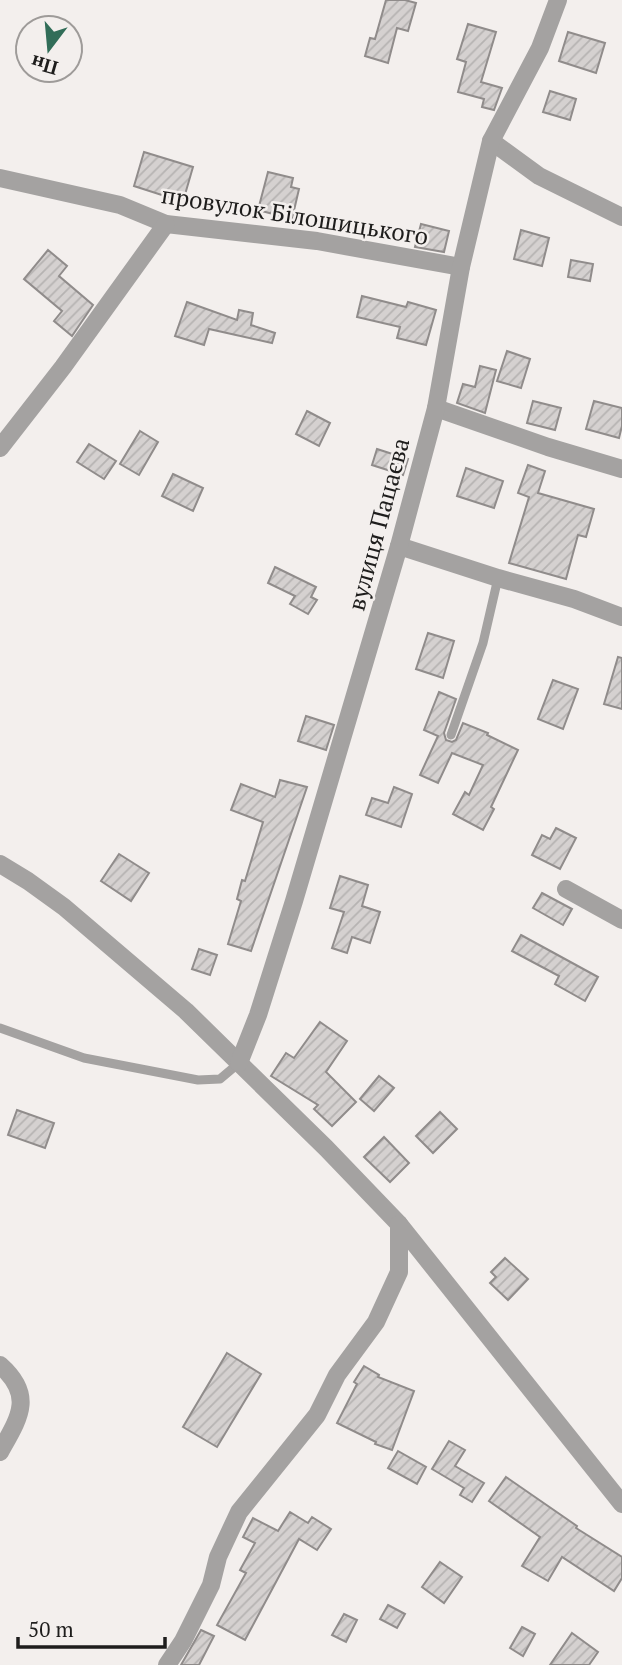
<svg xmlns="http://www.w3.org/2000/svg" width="622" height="1665" viewBox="0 0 622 1665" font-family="'PT Serif',serif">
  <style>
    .building { fill: url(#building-hatch); stroke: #908c8b; stroke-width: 2 }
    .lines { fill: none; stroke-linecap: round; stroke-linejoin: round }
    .lane { stroke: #a4a2a1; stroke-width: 9 }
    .street { stroke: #a4a2a1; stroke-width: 18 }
    .labels { text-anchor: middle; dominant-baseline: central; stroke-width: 5; stroke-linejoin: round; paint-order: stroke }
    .street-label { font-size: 24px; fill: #1e1d1c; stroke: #f3efed }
  </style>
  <defs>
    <pattern id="building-hatch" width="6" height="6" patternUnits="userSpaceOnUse" patternTransform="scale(1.75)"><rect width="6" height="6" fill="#d5d1d0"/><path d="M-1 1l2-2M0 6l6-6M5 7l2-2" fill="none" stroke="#b6b3b2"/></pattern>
  </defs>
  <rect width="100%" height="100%" fill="#f3efed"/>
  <!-- building -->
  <g class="building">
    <path d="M386 0H405L416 3 408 31 397 28 388 63 365 56 370 38 375 39Z"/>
    <path d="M468 24 496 32 481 82 502 88 494 110 482 107 484 99 458 92 466 62 457 59Z"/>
    <path d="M568 32 605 43 596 73 559 61Z"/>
    <path d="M550 91 576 99 570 120 543 112Z"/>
    <path d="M144 152 193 167 184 198 172 194 171 198 134 186Z"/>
    <path d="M268 172 293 178 291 187 299 189 292 219 258 210Z"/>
    <path d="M421 224 449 231 444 252 415 247Z"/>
    <path d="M521 230 549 238 542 266 514 259Z"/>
    <path d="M48 250 67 266 59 276 93 305 72 336 54 321 62 311 24 279Z"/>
    <path d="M571 260 593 264 590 281 568 277Z"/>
    <path d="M362 296 406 307 408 302 436 310 426 345 397 338 400 327 357 317Z"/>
    <path d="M187 302 237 320 239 310 253 313 251 325 275 333 272 343 209 329 204 345 175 336Z"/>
    <path d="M507 351 530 359 521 388 497 381Z"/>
    <path d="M480 366 496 370 485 413 457 403 463 384 475 387Z"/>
    <path d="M533 401 561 408 555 430 527 423Z"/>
    <path d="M594 401 622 408V426L619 438 586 429Z"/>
    <path d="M307 411 330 423 319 446 296 434Z"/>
    <path d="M140 431 158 442 139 475 120 464Z"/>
    <path d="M89 444 116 461 104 479 77 462Z"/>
    <path d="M377 449 408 459 403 475 372 465Z"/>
    <path d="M528 465 545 471 538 493 594 509 586 537 578 535 566 579 509 563 529 497 518 493Z"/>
    <path d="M466 468 503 481 494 508 457 496Z"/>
    <path d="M173 474 203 488 193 511 162 496Z"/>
    <path d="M275 567 316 587 311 597 317 600 308 614 290 604 295 596 268 583Z"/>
    <path d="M428 633 454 641 443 678 416 669Z"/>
    <path d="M618 657 622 658V709L604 704Z"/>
    <path d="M553 680 578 689 563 729 538 719Z"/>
    <path d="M439 692 456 699 444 733 446 740 452 742 456 740 463 723 488 733 487 735 518 750 491 807 494 809 483 830 453 814 465 792 469 795 483 765 452 753 438 783 420 775 438 736 424 730Z"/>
    <path d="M306 716 334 725 326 750 298 741Z"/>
    <path d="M280 780 307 787 251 951 228 944 241 901 237 899 242 880 245 881 263 822 231 810 241 784 275 797Z"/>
    <path d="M394 787 412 794 401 827 366 815 372 798 388 803Z"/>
    <path d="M556 828 576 838 560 869 532 855 542 835 550 839Z"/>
    <path d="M119 854 149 873 131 901 101 881Z"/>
    <path d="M340 876 368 885 362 906 380 912 370 943 352 937 347 953 332 948 344 912 330 908Z"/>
    <path d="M542 893 572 909 563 925 533 908Z"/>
    <path d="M521 935 598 977 585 1001 555 984 559 976 512 951Z"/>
    <path d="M199 949 217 955 210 975 192 969Z"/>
    <path d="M320 1022 347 1041 326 1072 356 1102 332 1126 314 1109 318 1105 271 1076 286 1053 294 1058Z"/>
    <path d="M379 1076 394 1088 374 1111 360 1099Z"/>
    <path d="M17 1110 54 1123 45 1148 8 1135Z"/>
    <path d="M440 1112 457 1129 433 1153 416 1136Z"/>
    <path d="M384 1137 409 1163 390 1182 364 1157Z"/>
    <path d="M505 1258 528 1279 508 1300 490 1283 496 1277 491 1272Z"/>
    <path d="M227 1353 261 1374 217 1447 183 1427Z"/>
    <path d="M364 1366 379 1375 378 1377 414 1391 392 1450 375 1444 376 1442 337 1423 357 1384 354 1382Z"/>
    <path d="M449 1441 465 1450 455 1466 484 1483 472 1502 460 1495 464 1488 432 1469Z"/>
    <path d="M398 1451 426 1467 417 1484 388 1468Z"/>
    <path d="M506 1477 577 1526 576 1528 622 1557V1578L614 1591 562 1557 548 1581 522 1566 540 1537 489 1501Z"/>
    <path d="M290 1512 308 1523 312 1517 331 1529 317 1550 299 1539 245 1640 217 1625 246 1573 240 1570 255 1543 243 1537 253 1518 278 1531Z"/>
    <path d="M440 1562 462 1577 444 1603 422 1587Z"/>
    <path d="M388 1605 405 1614 397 1628 380 1619Z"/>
    <path d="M344 1614 357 1620 346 1642 332 1635Z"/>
    <path d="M522 1627 535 1634 523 1656 510 1648Z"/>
    <path d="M201 1630 214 1636 199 1665H181Z"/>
    <path d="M572 1633 598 1652 589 1665H550Z"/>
  </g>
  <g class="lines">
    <!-- lane -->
    <g class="lane">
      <path d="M451 735 483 643 498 578"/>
      <path d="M0 1028 84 1058 198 1080 220 1079 239 1063"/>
    </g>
    <!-- street -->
    <g class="street">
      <path d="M491 141 539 176 622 217"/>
      <path d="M0 178 120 205 166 224 317 241 461 267"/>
      <path d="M436 408 548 447 622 469"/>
      <path d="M0 448 63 367 166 224"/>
      <path d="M399 546 498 578 574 599 622 617"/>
      <path d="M0 864 28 881 64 907 186 1011 326 1148 399 1224 622 1504"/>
      <path d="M566 889 622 920"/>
      <path d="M239 1063 258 1015 294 901 399 546 436 408 461 267 491 141 540 48 558 0"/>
      <path d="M0 1365C35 1396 19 1418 0 1452"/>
      <path d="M167 1665 183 1641 211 1585 218 1557 239 1512 317 1415 337 1375 376 1322 399 1272V1224"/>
    </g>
  </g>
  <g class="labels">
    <!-- street labels -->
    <g class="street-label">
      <text transform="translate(295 215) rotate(9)">провулок Білошицького</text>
      <text transform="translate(378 524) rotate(-75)">вулиця Пацаєва</text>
    </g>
  </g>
  <!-- north arrow -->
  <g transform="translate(49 49) rotate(196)"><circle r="33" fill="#f3efed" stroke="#9e9b99" stroke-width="2"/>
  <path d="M0-5L12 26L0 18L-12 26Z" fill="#316d58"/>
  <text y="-10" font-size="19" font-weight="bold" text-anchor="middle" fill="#1e1d1c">Пн</text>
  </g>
  <!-- scale -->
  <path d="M18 1637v10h147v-10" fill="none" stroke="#1e1d1c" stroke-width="3.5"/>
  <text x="28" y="1637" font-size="21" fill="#1e1d1c" stroke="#f3efed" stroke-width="5" paint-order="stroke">50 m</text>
</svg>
